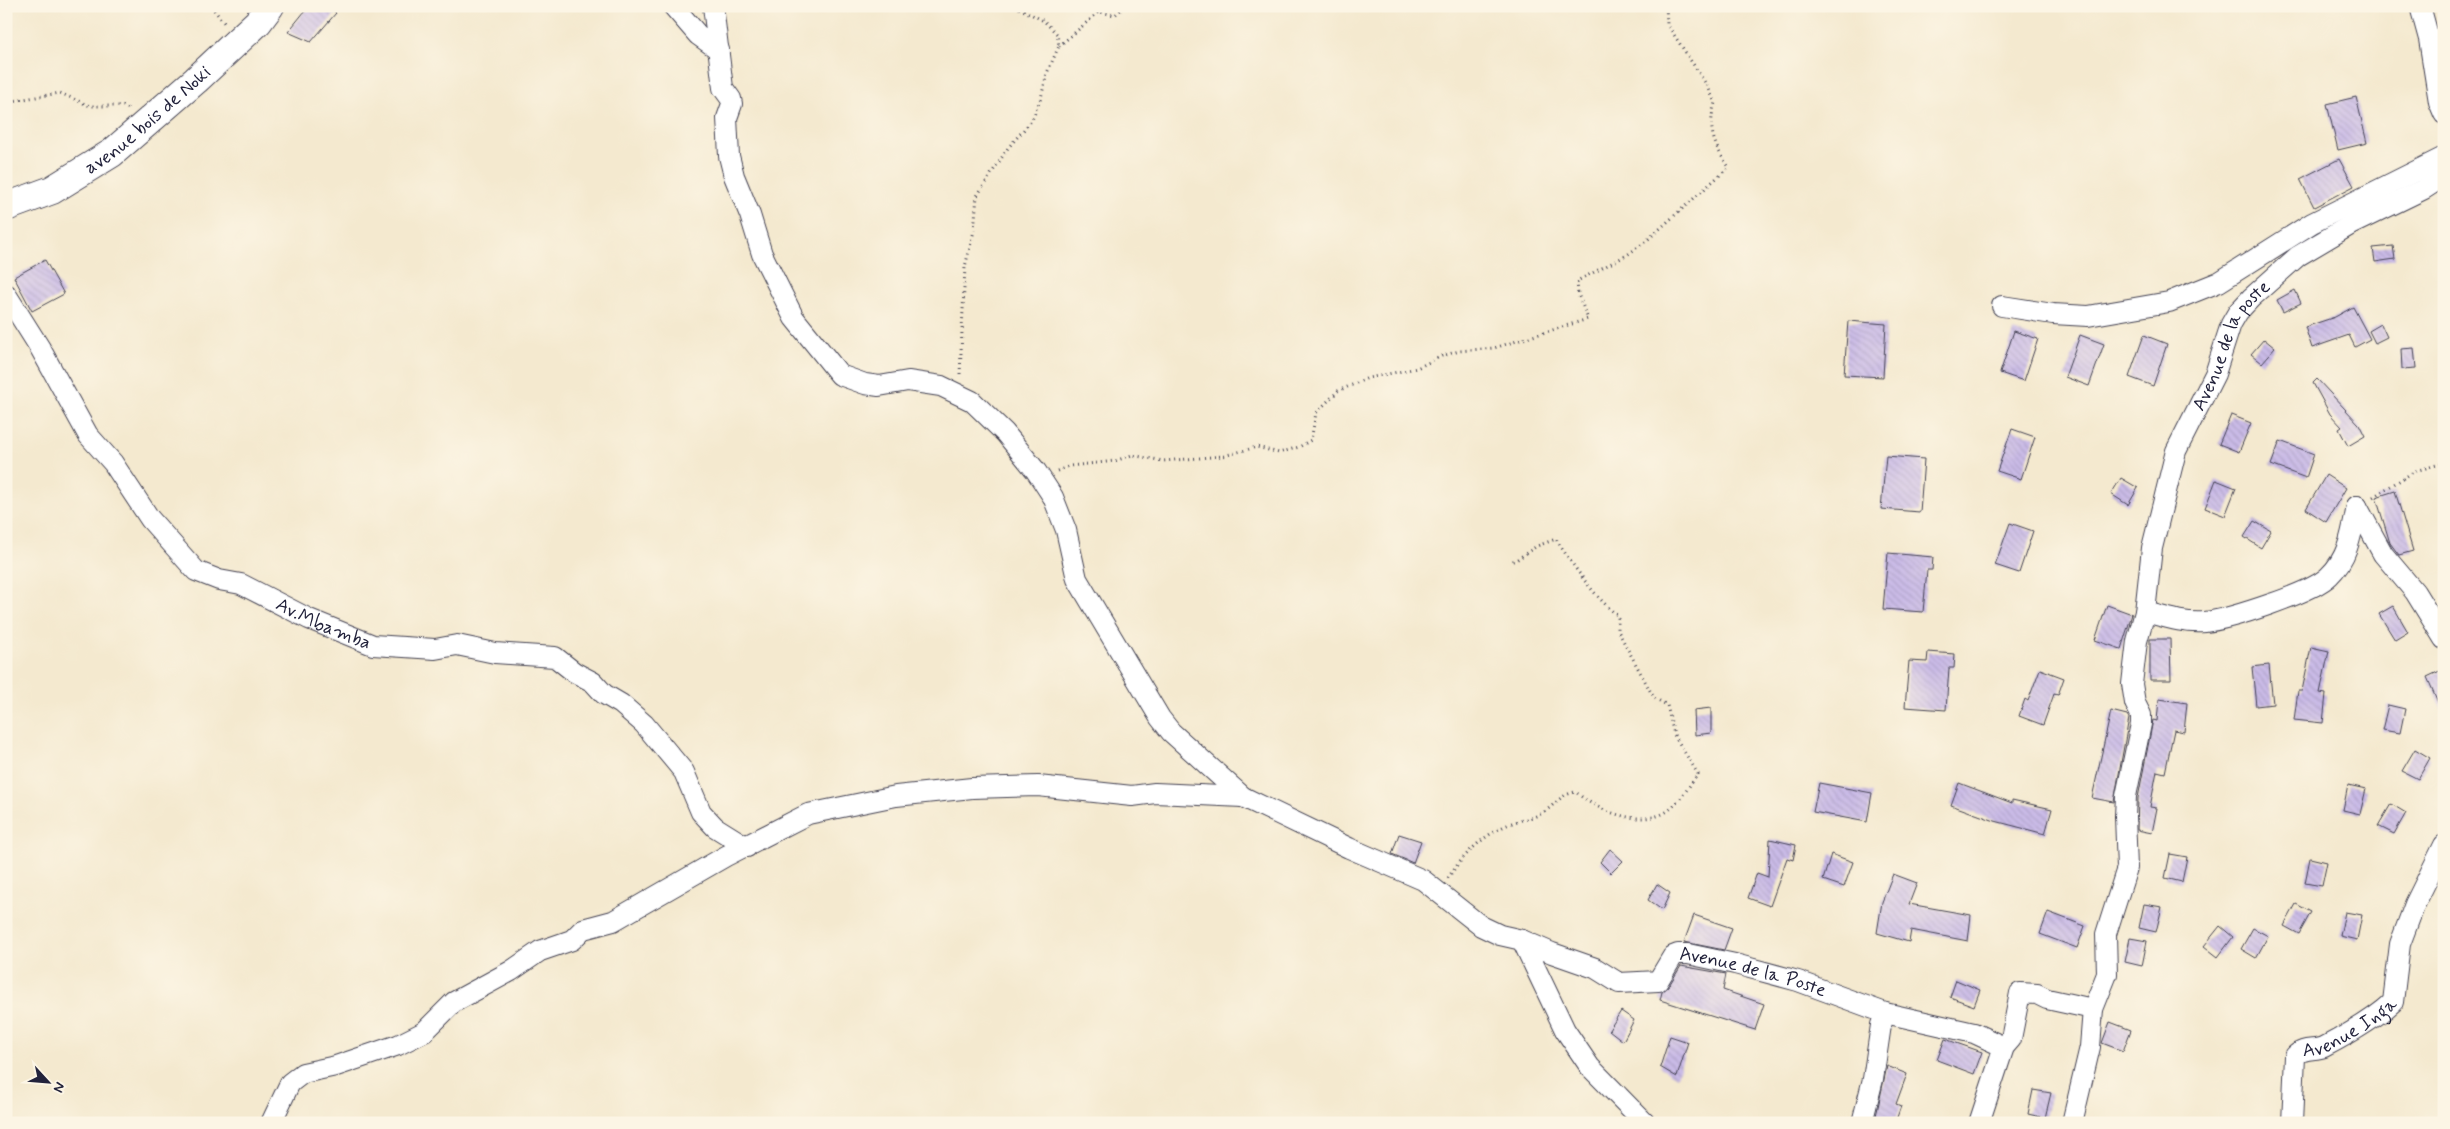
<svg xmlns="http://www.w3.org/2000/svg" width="2450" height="1129" viewBox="0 0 2450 1129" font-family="Mynerve,sans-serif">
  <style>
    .building { fill: url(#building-back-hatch) }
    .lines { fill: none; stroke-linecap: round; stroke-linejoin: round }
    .street-casing { stroke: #424051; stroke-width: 22 }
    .secondary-casing { stroke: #424051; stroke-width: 30 }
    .path { stroke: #424051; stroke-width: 3; stroke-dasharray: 1 4; stroke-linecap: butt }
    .street { stroke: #fff; stroke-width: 20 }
    .secondary { stroke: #fff; stroke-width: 28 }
    .labels { text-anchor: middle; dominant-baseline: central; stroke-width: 5; stroke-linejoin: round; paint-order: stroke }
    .street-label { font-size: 19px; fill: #22223b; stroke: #fcf5e5 }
  </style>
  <defs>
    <pattern id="building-back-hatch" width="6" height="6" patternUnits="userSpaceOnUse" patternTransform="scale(1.25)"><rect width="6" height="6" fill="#cabbe7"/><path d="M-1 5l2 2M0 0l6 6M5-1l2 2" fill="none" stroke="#ada0c7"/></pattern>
  </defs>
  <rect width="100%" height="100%" fill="#fcf5e5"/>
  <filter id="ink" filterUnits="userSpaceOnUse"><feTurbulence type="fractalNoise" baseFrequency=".02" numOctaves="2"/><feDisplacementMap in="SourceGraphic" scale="10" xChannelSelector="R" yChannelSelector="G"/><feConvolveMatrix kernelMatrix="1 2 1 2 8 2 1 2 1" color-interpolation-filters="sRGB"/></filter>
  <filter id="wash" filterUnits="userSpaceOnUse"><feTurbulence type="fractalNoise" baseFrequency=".0096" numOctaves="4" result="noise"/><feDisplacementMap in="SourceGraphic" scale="20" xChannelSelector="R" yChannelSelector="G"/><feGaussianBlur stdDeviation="1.12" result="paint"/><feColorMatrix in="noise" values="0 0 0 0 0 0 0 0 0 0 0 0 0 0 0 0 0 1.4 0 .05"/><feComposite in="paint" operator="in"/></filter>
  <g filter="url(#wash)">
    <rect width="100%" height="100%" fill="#f4e9cf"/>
    <g id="blocks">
      <!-- building -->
      <g class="building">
        <path d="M309 6H329L336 13 311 42 288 32Z"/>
        <path d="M2356 97 2367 143 2338 150 2327 104Z"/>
        <path d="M2339 159 2354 186 2314 207 2300 179Z"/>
        <path d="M2393 246 2395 259 2375 262 2373 248Z"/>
        <path d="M45 260 64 294 32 311 14 277Z"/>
        <path d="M2295 290 2301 303 2283 312 2277 300Z"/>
        <path d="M2353 307 2370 339 2355 347 2349 335 2312 348 2305 327 2335 317Z"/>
        <path d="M1848 321 1886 324 1883 377 1844 375Z"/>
        <path d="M2381 324 2387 337 2375 343 2369 331Z"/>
        <path d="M2014 331 2038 339 2024 381 2000 373Z"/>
        <path d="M2080 335 2104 344 2089 386 2065 377Z"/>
        <path d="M2144 335 2167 344 2153 386 2129 377Z"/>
        <path d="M2264 339 2275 348 2262 363 2251 354Z"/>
        <path d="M2414 348 2416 368 2402 369 2401 349Z"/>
        <path d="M2317 379 2359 424 2365 436 2348 446 2339 429 2342 427 2330 414 2313 383Z"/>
        <path d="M2231 415 2251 423 2239 452 2219 444Z"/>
        <path d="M2012 429 2035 437 2021 479 1997 471Z"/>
        <path d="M2280 441 2314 454 2306 478 2271 465Z"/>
        <path d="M1886 456 1924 459 1920 512 1881 509Z"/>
        <path d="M2326 475 2346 488 2326 522 2306 509Z"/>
        <path d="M2121 478 2138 488 2128 505 2111 494Z"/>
        <path d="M2216 480 2236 488 2225 516 2205 508Z"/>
        <path d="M2395 491 2413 551 2399 555 2390 543 2376 497Z"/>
        <path d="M2254 521 2271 531 2261 548 2244 537Z"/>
        <path d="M2010 523 2033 531 2019 573 1995 565Z"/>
        <path d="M1888 553 1933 557 1932 570H1927L1923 612 1883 609Z"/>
        <path d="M2107 605 2132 614 2121 649 2095 640Z"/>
        <path d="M2393 606 2408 632 2395 640 2379 614Z"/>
        <path d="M2150 639H2170L2171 680H2150Z"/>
        <path d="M2311 647 2329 651 2320 693 2326 694 2323 723 2294 720 2298 691H2302Z"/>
        <path d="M1928 652 1955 654 1954 668H1949L1946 710 1905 707 1909 661 1927 662Z"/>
        <path d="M2269 665 2273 704 2256 706 2252 667Z"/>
        <path d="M2040 669 2064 678 2058 695 2054 694 2043 725 2019 716 2025 699 2028 701Z"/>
        <path d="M2444 669V716L2427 677Z"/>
        <path d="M2159 699 2187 703 2184 732 2174 730 2165 773 2157 771 2150 807 2157 808 2152 833 2137 830 2138 798 2153 720 2157 721Z"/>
        <path d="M2388 705 2405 709 2400 733 2382 730Z"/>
        <path d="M1711 708V733L1695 735 1694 710Z"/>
        <path d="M2111 711 2127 715 2129 718 2114 802 2092 798Z"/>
        <path d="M2415 749 2430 758 2418 779 2402 771Z"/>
        <path d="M1819 783 1872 793 1867 822 1813 812Z"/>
        <path d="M1959 783 2012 803V800L2052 809 2045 834 1995 821 1951 805Z"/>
        <path d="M2348 785 2366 789 2360 814 2343 810Z"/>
        <path d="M2391 804 2406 813 2394 834 2378 826Z"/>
        <path d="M1399 834 1421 841 1413 863 1392 854Z"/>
        <path d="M1770 839 1796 845 1793 860 1787 858 1770 906 1748 898 1757 873 1768 877Z"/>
        <path d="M1610 849 1623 861 1611 873 1600 862Z"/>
        <path d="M1831 854 1853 862 1844 887 1823 880Z"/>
        <path d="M2170 854 2187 857 2182 882 2165 878Z"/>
        <path d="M2310 858 2327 862 2322 886 2305 883Z"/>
        <path d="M1893 874 1917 883 1909 904 1971 915 1968 941 1911 930 1909 942 1877 933 1882 902Z"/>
        <path d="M1657 884 1670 893 1662 910 1648 900Z"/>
        <path d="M2144 904 2162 907 2156 932 2139 928Z"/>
        <path d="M2296 904 2311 912 2299 934 2284 926Z"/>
        <path d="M2048 912 2085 926 2077 948 2040 934Z"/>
        <path d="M2345 912 2362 915 2357 940 2340 936Z"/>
        <path d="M1694 915 1732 928 1724 950 1684 942Z"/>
        <path d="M2220 926 2233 937 2218 957 2204 946Z"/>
        <path d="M2253 928 2268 936 2256 958 2241 949Z"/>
        <path d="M2130 938 2147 941 2142 966 2125 962Z"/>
        <path d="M1681 966 1726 974 1723 990 1764 1004 1755 1030 1660 1000 1662 992 1668 987Z"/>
        <path d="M1956 980 1980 990 1974 1006 1950 997Z"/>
        <path d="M1621 1011 1634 1020 1623 1041 1609 1030Z"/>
        <path d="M2110 1022 2131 1030 2123 1051 2102 1043Z"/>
        <path d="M1670 1036 1688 1042 1677 1077 1660 1067Z"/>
        <path d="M1945 1039 1982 1052 1974 1074 1937 1060Z"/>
        <path d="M1887 1066 1907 1074 1896 1104 1901 1106 1895 1123 1876 1116Z"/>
        <path d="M2033 1090 2051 1093 2045 1118 2028 1114Z"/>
      </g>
    </g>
  </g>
  <g filter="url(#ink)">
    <use href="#blocks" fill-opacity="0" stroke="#424051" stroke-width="1"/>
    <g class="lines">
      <defs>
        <g id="street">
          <path d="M673 6 698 35 719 50"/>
          <path id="s1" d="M713 6 723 88 731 99 732 104 727 118 729 156 734 176 750 215 762 254 794 318 840 375 865 384 879 386 908 381 941 386 972 401 1005 433 1036 471 1053 497 1066 530 1077 579 1160 718 1171 732 1243 797 1349 848 1423 880 1481 926 1500 935 1522 940 1552 953 1595 968 1619 983 1658 981 1673 956 1678 954H1688L1735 964 1798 981 1885 1013 1974 1033 2004 1047"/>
          <path d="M2420 6 2429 39 2439 102 2444 114"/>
          <path id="s2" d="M6 294 40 348 88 435 113 463 150 519 196 571 219 580 241 584 309 619 373 645 435 649 457 645 495 653 555 657 574 672 593 682 604 694 621 704 644 724 684 772 701 812 715 827 747 847"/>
          <path d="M2002 306 2053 314 2088 316 2169 302 2219 282 2312 223 2444 157"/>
          <path d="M2357 506 2383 554 2415 592 2444 639"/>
          <path d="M2145 612C2164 617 2185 624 2205 622 2230 619 2312 593 2329 576 2349 557 2352 531 2357 506"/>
          <path d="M1522 940 1565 1030 1590 1067 1645 1123"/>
          <path d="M271 1123 290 1083 303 1073 336 1066 398 1045 424 1032 454 1002 511 971 540 951 572 940 583 929 613 921 726 856 808 814 896 796 972 788 1038 786 1132 796 1155 793 1243 797"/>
          <path d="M1862 1123 1873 1079 1881 1025 1885 1013"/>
          <path d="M1979 1123 2004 1047 2011 1039 2020 993 2037 994 2047 999 2093 1009"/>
          <path id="s3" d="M2072 1123 2090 1047 2093 1009 2107 974 2106 934 2127 868 2125 816 2126 796 2141 724V715L2135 703 2132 684 2137 641 2145 612 2152 548 2176 451 2215 374 2231 324 2238 312 2251 298 2298 256 2352 224 2424 189 2444 176"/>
          <path id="s4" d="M2292 1123 2295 1056C2303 1047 2314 1051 2324 1047 2345 1036 2376 1018 2393 1002L2400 944 2415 904 2444 845"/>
        </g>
        <g id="secondary">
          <path id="s5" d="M6 207 52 190 112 153 196 80 258 22 270 6"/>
        </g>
      </defs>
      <!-- street casing -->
      <use href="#street" class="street-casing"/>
      <!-- secondary casing -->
      <use href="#secondary" class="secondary-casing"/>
      <!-- path -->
      <g class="path">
        <path d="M211 6 225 24"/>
        <path d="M1059 46 1099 12 1115 15 1125 6"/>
        <path d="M6 102 60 93 90 106H123L129 109"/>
        <path d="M960 374 965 267 974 231 977 196 1008 148 1032 120 1041 98 1047 73 1059 46 1057 34 1044 21 1015 6"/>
        <path d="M1057 471 1070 466 1115 461 1132 455 1163 461 1223 456 1257 447 1279 453 1299 447 1311 440 1316 413 1338 391 1368 378 1417 368 1442 356 1459 351 1494 348 1588 319 1578 294 1577 281 1627 255 1645 242 1729 167C1714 147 1707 128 1715 103L1708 87 1667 24 1666 6"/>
        <path d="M2373 497 2415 471 2444 463"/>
        <path d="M1448 878C1463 855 1485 833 1512 823 1523 819 1533 819 1544 812 1556 804 1561 794 1576 792 1596 811 1643 829 1669 810 1680 801 1690 785 1698 774L1674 735 1667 705 1654 698 1618 631V616C1592 594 1574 567 1556 539L1537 546 1516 560 1509 562"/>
      </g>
      <!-- street -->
      <use href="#street" class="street"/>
      <!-- secondary -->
      <use href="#secondary" class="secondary"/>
    </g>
  </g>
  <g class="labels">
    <!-- street labels -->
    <g class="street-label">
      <text stroke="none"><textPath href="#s5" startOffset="168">avenue bois de Noki</textPath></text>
      <text stroke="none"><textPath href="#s3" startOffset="808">Avenue de la poste</textPath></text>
      <text stroke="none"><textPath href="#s2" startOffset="476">Av.Mbamba</textPath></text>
      <text stroke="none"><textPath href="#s1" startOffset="1602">Avenue de la Poste</textPath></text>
      <text stroke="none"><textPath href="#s4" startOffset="129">Avenue Inga</textPath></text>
    </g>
  </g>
  <!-- margin -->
  <rect width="2450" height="1129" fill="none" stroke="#fcf5e5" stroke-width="25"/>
  <!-- north arrow -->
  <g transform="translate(48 1082) rotate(116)" stroke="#fcf5e5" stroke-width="4" paint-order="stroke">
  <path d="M0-4L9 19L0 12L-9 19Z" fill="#22223b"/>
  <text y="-8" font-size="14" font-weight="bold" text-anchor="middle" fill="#22223b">N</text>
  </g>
</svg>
